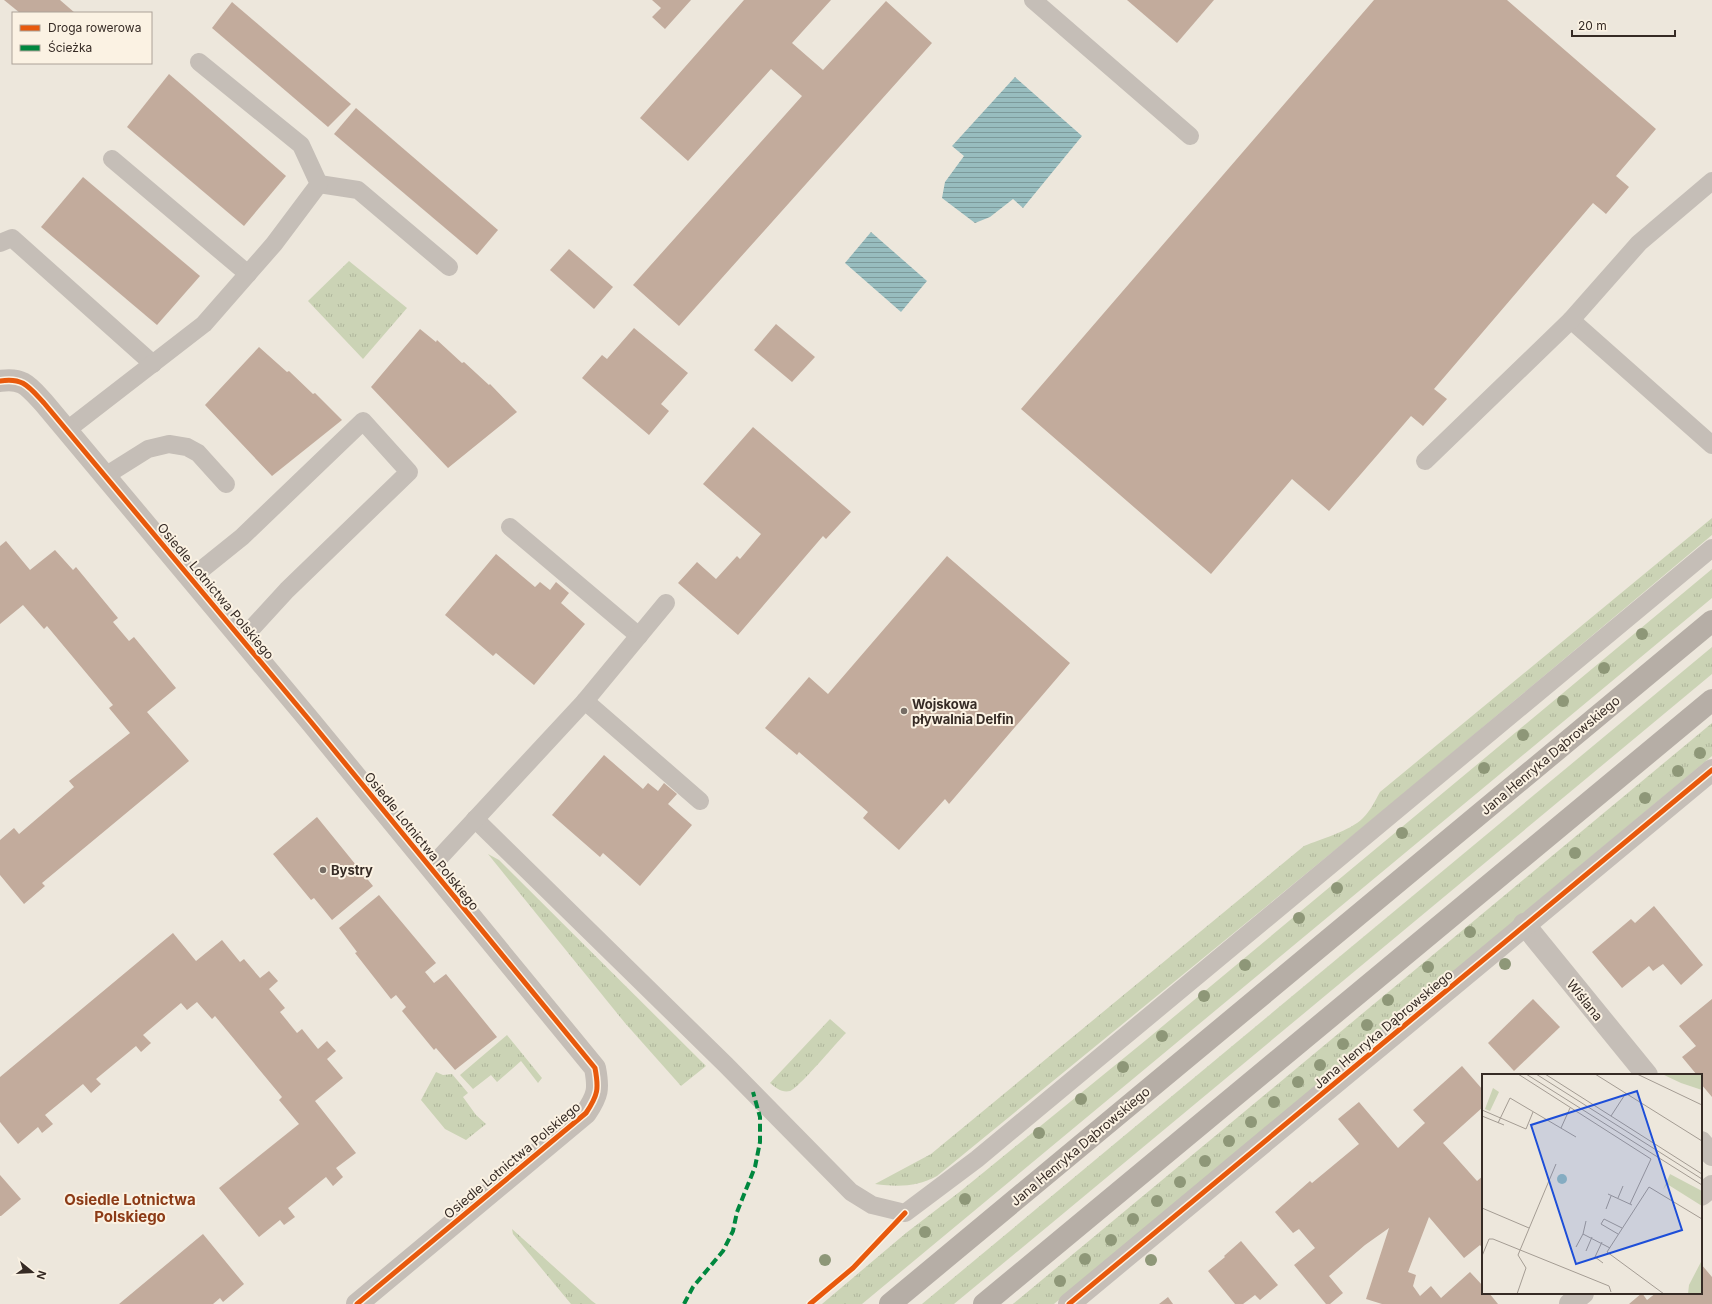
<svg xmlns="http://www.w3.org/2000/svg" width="1712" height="1304" viewBox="0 0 1712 1304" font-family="Inter,sans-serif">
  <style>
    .grass { fill: url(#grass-tufts) }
    .water { fill: url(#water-rules) }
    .building { fill: #c2ab9c }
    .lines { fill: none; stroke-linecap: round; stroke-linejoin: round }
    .lane { stroke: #c5beb7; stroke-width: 18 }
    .street { stroke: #c5beb7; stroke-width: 22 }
    .secondary { stroke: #b6aea6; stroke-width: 22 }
    .quiet { stroke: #00873e; stroke-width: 4; stroke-dasharray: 8 4; stroke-linecap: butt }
    .cycleway-casing { stroke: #fbf2e3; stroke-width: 8 }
    .cycleway { stroke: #e8590c; stroke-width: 5 }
    .tree { fill: #8e9778 }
    .poi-dot { fill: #766d65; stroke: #fbf2e3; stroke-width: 1.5 }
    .labels { text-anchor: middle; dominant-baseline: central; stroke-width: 4; stroke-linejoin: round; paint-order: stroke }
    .street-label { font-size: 13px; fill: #362b25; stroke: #fbf2e3 }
    .poi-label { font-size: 13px; font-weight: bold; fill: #362b25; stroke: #fbf2e3; text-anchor: start }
    .quarter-label { font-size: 15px; font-weight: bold; fill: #8c3b17; stroke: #fbf2e3 }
    .inset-road { fill: none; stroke: #a49c93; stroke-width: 1 }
    .view { fill: #1d4ed8; fill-opacity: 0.15; stroke: #1d4ed8; stroke-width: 2 }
    .inset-edge { fill: none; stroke: #362b25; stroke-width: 2 }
  </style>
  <defs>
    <pattern id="grass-tufts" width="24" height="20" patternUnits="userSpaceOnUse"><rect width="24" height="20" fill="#cbd3b5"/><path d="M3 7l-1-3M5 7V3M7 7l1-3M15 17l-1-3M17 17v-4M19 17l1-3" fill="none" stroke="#afb59c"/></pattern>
    <pattern id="water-rules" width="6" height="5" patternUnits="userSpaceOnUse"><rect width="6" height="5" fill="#98bdbf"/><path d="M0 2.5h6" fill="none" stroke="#7d9a9b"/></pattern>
  </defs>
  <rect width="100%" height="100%" fill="#ede7dc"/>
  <!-- grass -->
  <g class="grass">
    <path d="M349 261 407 308 363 359 308 301Z"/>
    <path d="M1712 518V535L1390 805 937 1176C917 1187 898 1187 875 1184L931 1154 1304 846C1321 839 1350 831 1363 818 1371 810 1375 801 1380 792Z"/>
    <path d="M1712 569V598L862 1304H822L906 1233 962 1190 1146 1040Z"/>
    <path d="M1712 647V674L1035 1237 954 1304H922Z"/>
    <path d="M1712 723V756L1054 1304H1013Z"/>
    <path d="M488 854 499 860 706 1066 681 1086 625 1023Z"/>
    <path d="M830 1019 846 1033C837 1042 798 1089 790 1091 782 1093 776 1088 770 1083Z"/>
    <path d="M507 1035 542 1078 538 1083 521 1061 497 1082 491 1075 473 1089 460 1075Z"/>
    <path d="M436 1072 443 1075 452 1074 468 1093 463 1097 476 1115 486 1124 466 1140 445 1129 421 1100Z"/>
    <path d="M512 1229 592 1301 596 1304H571L513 1234Z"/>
  </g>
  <!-- water -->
  <g class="water">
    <path d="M1015 77 1082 136 1023 208 1013 199 990 217 975 223 942 198 945 182 964 156 952 146Z"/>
    <path d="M871 232 927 281 901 312 845 263Z"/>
  </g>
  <!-- building -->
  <g class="building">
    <path d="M4 0H60L75 13H20Z"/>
    <path d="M652 0H691L665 29 652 17 661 8Z"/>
    <path d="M744 0H831L792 43 823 70 886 1 932 43 679 326 633 285 802 96 771 69 688 161 640 118Z"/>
    <path d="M1127 0H1214L1177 43Z"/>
    <path d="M1374 0H1507L1656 129 1616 176 1629 187 1606 214 1593 203 1434 389 1447 399 1423 426 1411 416 1329 511 1292 479 1211 574 1021 409Z"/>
    <path d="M232 2 351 104 328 127 212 28Z"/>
    <path d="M169 74 286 176 244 226 127 127Z"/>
    <path d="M356 108 498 230 477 255 334 134Z"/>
    <path d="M83 177 200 276 157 325 41 227Z"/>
    <path d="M569 249 613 287 594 309 550 270Z"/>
    <path d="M776 324 815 357 792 382 754 350Z"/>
    <path d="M634 328 688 373 661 404 669 411 649 435 582 378 602 355 607 359Z"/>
    <path d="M420 329 436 342 437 340 462 363 464 362 489 385 490 384 517 412 448 468 371 387Z"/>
    <path d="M259 347 287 372 289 371 313 394 315 393 342 420 272 476 205 405Z"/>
    <path d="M753 427 851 512 826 539 823 536 738 635 678 583 697 562 716 579 737 556 740 559 761 534 703 484Z"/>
    <path d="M6 541 30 570 55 550 73 570 76 567 118 618 113 622 129 641 134 637 176 688 147 712 189 761 42 883 45 886 24 904 0 875V840L14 828 19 834 74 787 69 781 130 733 109 708 113 705 47 626 44 629 23 605 0 624V546Z"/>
    <path d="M496 554 535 587 540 582 550 590 556 582 569 593 561 603 585 624 534 685 496 653 493 656 445 615Z"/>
    <path d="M947 556 1070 663 949 804 945 799 899 850 863 818 868 812 799 752 797 755 765 728 809 677 828 694Z"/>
    <path d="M604 755 643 789 648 783 658 791 664 783 677 794 668 804 692 825 640 886 603 853 600 857 552 815Z"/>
    <path d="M317 817 373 886 332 920 314 898 311 900 273 854Z"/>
    <path d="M379 895 436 963 425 972 434 983 446 974 497 1037 455 1070 436 1048 434 1050 402 1011 406 1007 396 995 391 999 355 953 357 952 339 928Z"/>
    <path d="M1654 906 1703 965 1681 985 1663 964 1653 971 1649 966 1622 988 1592 952 1631 919 1635 923Z"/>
    <path d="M173 933 196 961 222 940 240 962 244 959 260 978 269 971 278 981 269 989 285 1008 280 1012 297 1033 302 1029 318 1049 327 1041 336 1051 327 1059 343 1078 315 1101 356 1153 336 1168 343 1177 333 1186 326 1177 288 1208 295 1217 284 1225 280 1220 259 1237 219 1188 299 1124 279 1100 282 1097 215 1016 212 1019 197 1002 187 1010 181 1003 143 1035 151 1043 141 1052 136 1046 96 1079 101 1084 91 1093 83 1084 45 1115 53 1124 42 1133 38 1127 18 1144 0 1122V1077Z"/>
    <path d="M1533 999 1560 1027 1514 1071 1488 1043Z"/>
    <path d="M1712 999V1097L1701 1084V1075H1697L1682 1057 1696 1046 1679 1026Z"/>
    <path d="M1462 1066 1483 1090V1107L1443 1143 1477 1181 1483 1176V1249L1480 1245 1464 1258 1429 1217 1408 1272 1416 1275 1413 1286 1420 1296 1431 1286 1441 1298 1470 1272 1483 1286V1293H1489L1498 1304H1382L1366 1299 1389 1228 1365 1245 1329 1276 1343 1293 1330 1304H1326L1294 1265 1315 1248 1299 1229 1293 1233 1275 1212 1310 1181 1312 1183 1359 1144 1338 1119 1359 1102 1398 1148 1425 1123 1413 1110Z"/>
    <path d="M0 1175 21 1199 1 1216H0Z"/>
    <path d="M203 1234 244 1284 223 1302 220 1298 213 1304H119Z"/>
    <path d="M1241 1241 1278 1285 1260 1300 1255 1295 1243 1304H1235L1208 1271 1225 1257 1224 1256Z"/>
    <path d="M1701 1264 1712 1277V1304H1629L1642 1293 1647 1300 1656 1293 1657 1295 1660 1293H1701Z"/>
    <path d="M1168 1297 1173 1304H1159Z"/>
  </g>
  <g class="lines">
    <!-- lane -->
    <g class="lane">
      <path d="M1033 0 1190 136"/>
      <path d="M112 159 248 274"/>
      <path d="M319 184 358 190 449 267"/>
      <path d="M0 243 12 238 153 364"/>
      <path d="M1571 320 1712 445"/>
      <path d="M67 430 204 324 274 244 319 184 301 145 199 62"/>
      <path d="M1425 461 1571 320 1639 243 1712 181"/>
      <path d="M105 476 148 449 169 444 187 447 198 453 226 484"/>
      <path d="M510 527 639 636"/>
      <path d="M191 578 242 537 363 421 409 472 287 590 242 639"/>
      <path d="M585 701 700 801"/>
      <path d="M475 819 726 1065 851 1192 872 1205 905 1213 977 1159 1712 548"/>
      <path d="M430 868 585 701 666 603"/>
    </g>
    <!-- street -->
    <g class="street">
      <path d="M0 381C23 377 29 387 44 403L311 722 595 1068C599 1089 598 1095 586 1113L357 1304"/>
      <path d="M1524 924 1647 1075"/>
      <path d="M1701 1142 1712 1155"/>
      <path d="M1701 1195 1712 1186"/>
      <path d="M1069 1304C1284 1127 1497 947 1712 770"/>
      <path d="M1570 1304 1583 1293"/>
    </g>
    <!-- secondary -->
    <g class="secondary">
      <path d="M890 1304 1712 621"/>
      <path d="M984 1304 1712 700"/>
    </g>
    <!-- quiet -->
    <path class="quiet" d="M684 1304 693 1287 723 1251 733 1231 737 1212 755 1167 760 1142V1117L753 1092"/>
    <defs>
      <g id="cycleway">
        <path d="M0 381C23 377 29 387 44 403L311 722 595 1068C599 1089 598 1095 586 1113L357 1304"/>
        <path d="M810 1304 853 1268 905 1213"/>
        <path d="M1069 1304C1284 1127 1497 947 1712 770"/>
      </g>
    </defs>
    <!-- cycleway casing -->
    <use href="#cycleway" class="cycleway-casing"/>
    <!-- cycleway -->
    <use href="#cycleway" class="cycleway"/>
  </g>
  <!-- trees -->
  <g class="tree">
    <circle cx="1642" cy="634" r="6"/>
    <circle cx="1604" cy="668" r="6"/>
    <circle cx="1563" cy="701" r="6"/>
    <circle cx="1523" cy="735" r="6"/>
    <circle cx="1700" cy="753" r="6"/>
    <circle cx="1484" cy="768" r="6"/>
    <circle cx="1678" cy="771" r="6"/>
    <circle cx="1645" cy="798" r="6"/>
    <circle cx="1402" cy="833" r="6"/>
    <circle cx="1575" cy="853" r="6"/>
    <circle cx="1337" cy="888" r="6"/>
    <circle cx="1299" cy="918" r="6"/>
    <circle cx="1470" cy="932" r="6"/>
    <circle cx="1505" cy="964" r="6"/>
    <circle cx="1245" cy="965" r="6"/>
    <circle cx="1428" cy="967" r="6"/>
    <circle cx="1204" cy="996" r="6"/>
    <circle cx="1388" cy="1000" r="6"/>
    <circle cx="1367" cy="1025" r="6"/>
    <circle cx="1162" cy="1036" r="6"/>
    <circle cx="1343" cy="1044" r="6"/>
    <circle cx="1320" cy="1065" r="6"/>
    <circle cx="1123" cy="1067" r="6"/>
    <circle cx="1298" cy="1082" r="6"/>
    <circle cx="1081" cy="1099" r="6"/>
    <circle cx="1274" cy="1102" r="6"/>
    <circle cx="1251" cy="1122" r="6"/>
    <circle cx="1039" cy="1133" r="6"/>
    <circle cx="1229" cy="1141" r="6"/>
    <circle cx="1205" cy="1161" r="6"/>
    <circle cx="1180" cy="1182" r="6"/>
    <circle cx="965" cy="1199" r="6"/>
    <circle cx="1157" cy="1201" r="6"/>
    <circle cx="1133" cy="1219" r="6"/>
    <circle cx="925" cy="1232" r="6"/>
    <circle cx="1111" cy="1240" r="6"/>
    <circle cx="1085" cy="1259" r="6"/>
    <circle cx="825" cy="1260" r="6"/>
    <circle cx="1151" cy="1260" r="6"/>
    <circle cx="1060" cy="1281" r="6"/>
  </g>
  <!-- markers -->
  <g class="poi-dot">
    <circle cx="904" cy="711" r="4"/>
    <circle cx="323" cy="870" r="4"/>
  </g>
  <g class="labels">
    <!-- street labels -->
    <g class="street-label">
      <text transform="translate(216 591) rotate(50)">Osiedle Lotnictwa Polskiego</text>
      <text transform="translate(1550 755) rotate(-40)">Jana Henryka Dąbrowskiego</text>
      <text transform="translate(422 841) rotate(51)">Osiedle Lotnictwa Polskiego</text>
      <text transform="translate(1585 1000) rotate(51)">Wiślana</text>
      <text transform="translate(1383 1029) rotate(-40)">Jana Henryka Dąbrowskiego</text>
      <text transform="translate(1080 1146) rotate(-40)">Jana Henryka Dąbrowskiego</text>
      <text transform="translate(512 1160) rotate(-40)">Osiedle Lotnictwa Polskiego</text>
    </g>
    <!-- poi labels -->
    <g class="poi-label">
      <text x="912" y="704">Wojskowa<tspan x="912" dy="15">pływalnia Delfin</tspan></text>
      <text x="331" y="870">Bystry</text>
    </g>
    <!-- quarter labels -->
    <g class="quarter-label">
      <text x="130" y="1199">Osiedle Lotnictwa<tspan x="130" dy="17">Polskiego</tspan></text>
    </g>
  </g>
  <!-- overview -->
  <g transform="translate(1482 1074)">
    <rect width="220" height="220" fill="#ede7dc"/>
    <path d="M11 14 17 18 8 37 3 35ZM188 100 220 117V132L185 110 181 116ZM220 186V220H206L207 211Z" fill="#cbd3b5"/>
    <path d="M191 104 220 120V128L191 111 188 106Z" fill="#cbd3b5"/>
    <path d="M180 0H220V16L199 9Z" fill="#cbd3b5"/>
    <path d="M75 105a5 5 0 1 1 10 0a5 5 0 1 1-10 0Z" fill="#98bdbf"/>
    <path class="inset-road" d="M36 0 169 85 148 130M44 0 220 111M54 0 220 105M63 0 220 100M113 0 220 67M155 0 220 31M0 36 44 55 51 38M0 42 22 51M129 42 144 19M16 49 28 24 94 63M79 54 88 34M126 120 150 131M136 124 141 112M0 134 47 154M124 135 129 122M101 160 104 147M136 160 119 150 122 145 140 154M120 168 113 183 121 189M94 173 101 160 128 174M104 177 110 163M0 182 7 165H11L127 212 129 218M35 220 44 194 36 181 74 90M182 220 125 178 167 113 220 145"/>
    <path class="view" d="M155 17 200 156 94 190 49 51Z"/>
    <rect width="220" height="220" class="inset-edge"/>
  </g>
  <!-- legend -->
  <rect x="12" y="12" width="140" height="52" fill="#fbf2e3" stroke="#aca297"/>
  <rect x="20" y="25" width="20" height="6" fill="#e8590c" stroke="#aca297"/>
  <text x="48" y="32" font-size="12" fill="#362b25">Droga rowerowa</text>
  <rect x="20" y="45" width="20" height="6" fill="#00873e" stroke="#aca297"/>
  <text x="48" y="52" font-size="12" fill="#362b25">Ścieżka</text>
  <!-- north arrow -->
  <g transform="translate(32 1272) rotate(108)" stroke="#fbf2e3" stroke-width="3" paint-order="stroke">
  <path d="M0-3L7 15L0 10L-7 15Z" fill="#362b25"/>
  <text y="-6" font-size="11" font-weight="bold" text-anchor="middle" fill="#362b25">N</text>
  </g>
  <!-- scale -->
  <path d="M1572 30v6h103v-6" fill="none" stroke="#362b25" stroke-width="2"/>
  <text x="1578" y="30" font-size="12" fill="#362b25" stroke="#fbf2e3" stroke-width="3" paint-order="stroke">20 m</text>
</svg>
